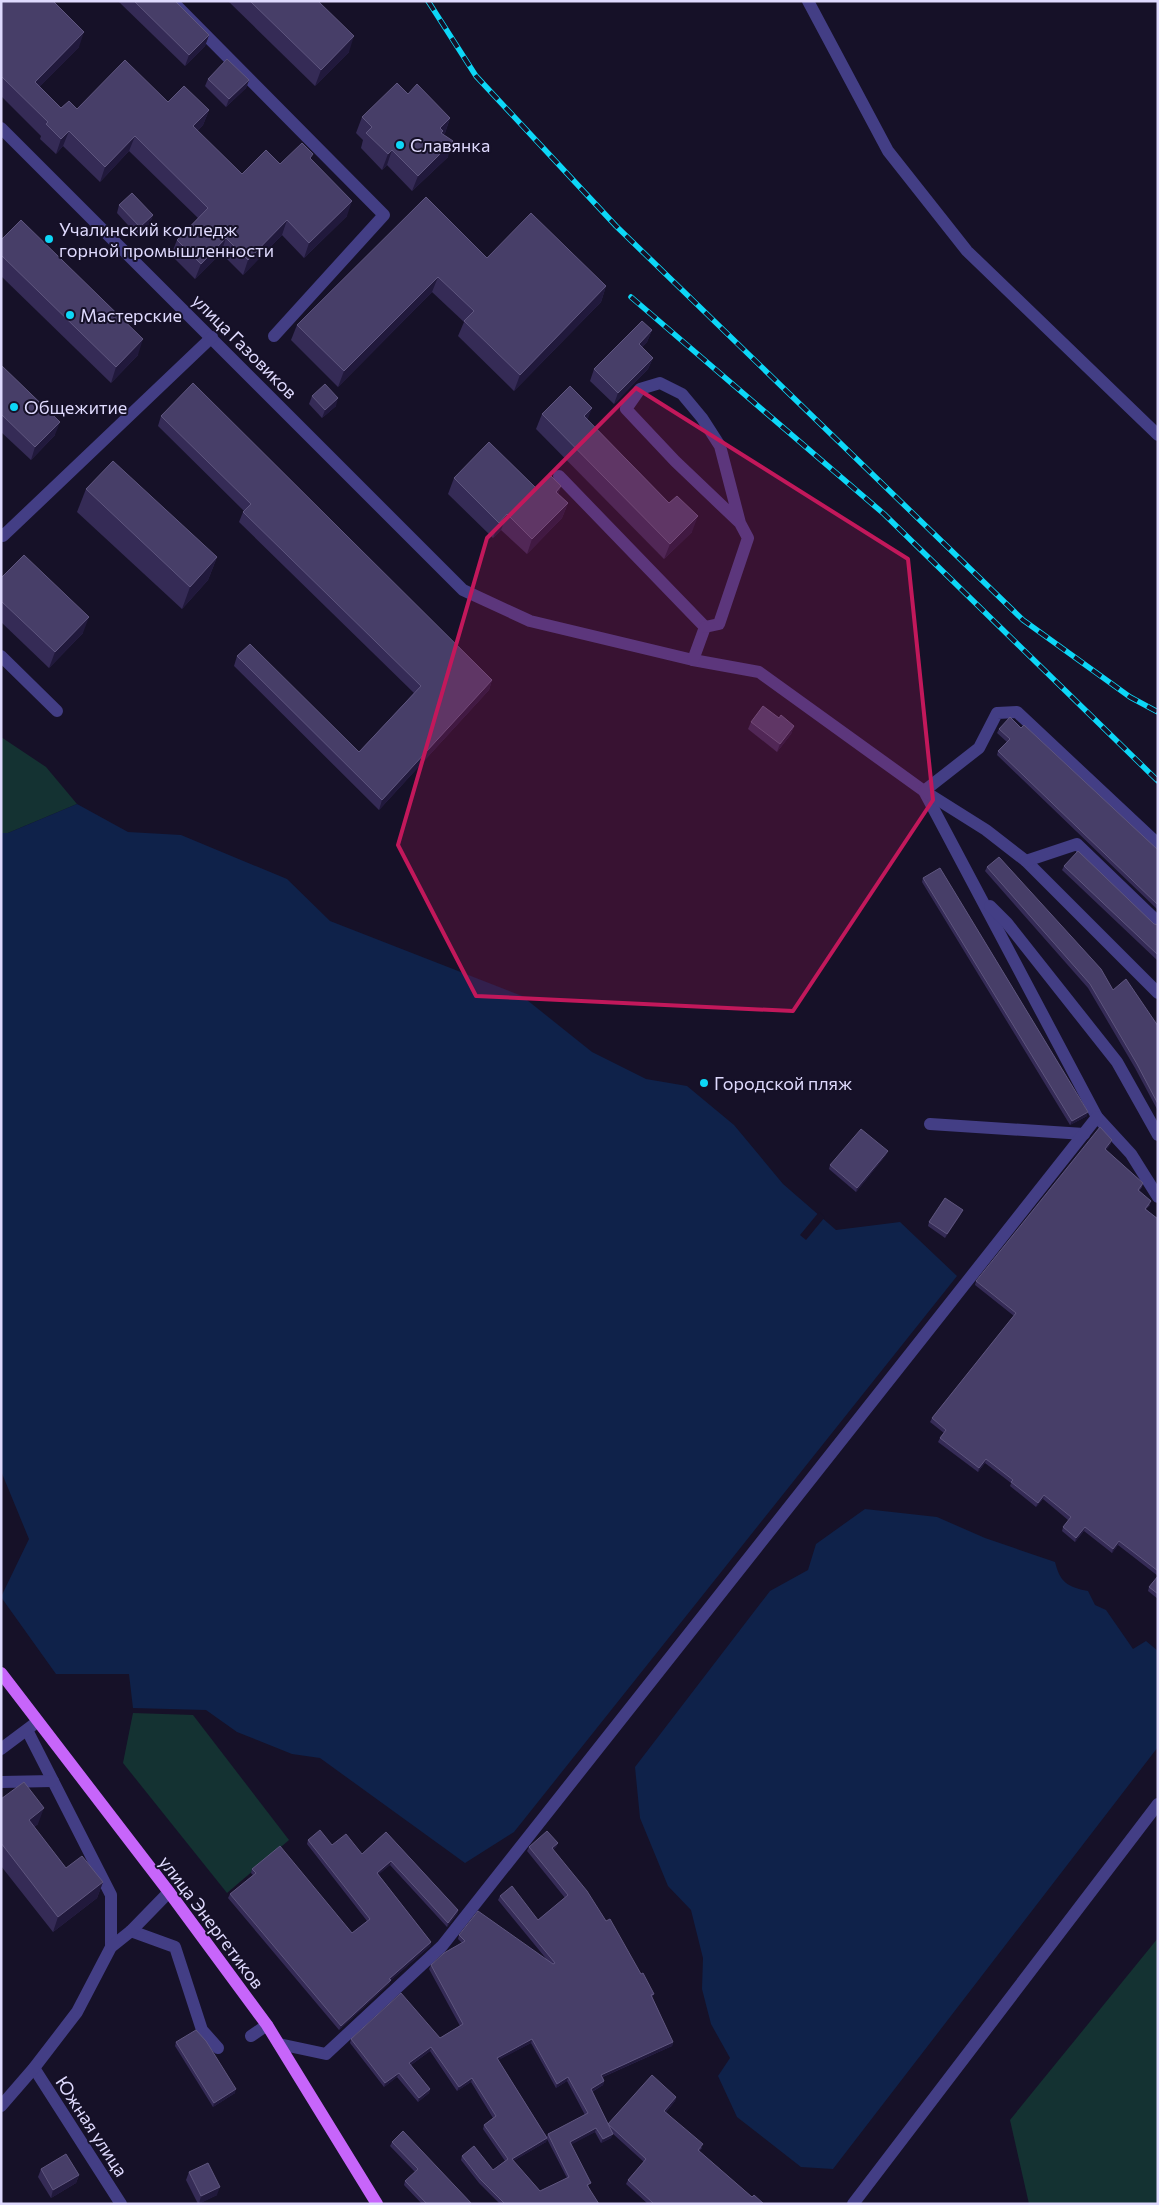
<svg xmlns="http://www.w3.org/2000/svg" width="1159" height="2205" viewBox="0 0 1159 2205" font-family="Commissioner,sans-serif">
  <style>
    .green { fill: #143232 }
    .water { fill: #0f224a }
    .pier { fill: #161128 }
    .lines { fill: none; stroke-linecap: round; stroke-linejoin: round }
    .minor { stroke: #433e85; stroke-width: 12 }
    .major { stroke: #c765fa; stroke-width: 12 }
    .rail-casing { stroke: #0dd7f7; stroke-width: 5.5 }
    .rail { stroke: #161128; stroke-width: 4; stroke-dasharray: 11; stroke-linecap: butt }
    .wall { fill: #352b56; fill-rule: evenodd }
    .shaded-wall { fill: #21193c }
    .building { fill: #473e68; stroke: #5f567f; fill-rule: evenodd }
    .marked { fill: #c2185b; fill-opacity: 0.2; stroke: #c2185b; stroke-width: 4; stroke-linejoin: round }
    .poi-dot { fill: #0dd7f7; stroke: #161128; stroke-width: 2 }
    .labels { text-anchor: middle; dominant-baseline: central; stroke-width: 4; stroke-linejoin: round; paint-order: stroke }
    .poi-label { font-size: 18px; fill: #dfdafe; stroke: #161128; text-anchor: start }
    .street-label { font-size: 18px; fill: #dfdafe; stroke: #161128 }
  </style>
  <rect width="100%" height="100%" fill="#161128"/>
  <!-- green -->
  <g class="green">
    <path d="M1 737 46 767 77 804 8 833H1Z"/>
    <path d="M133 1713 193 1715 289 1840 227 1893 123 1763Z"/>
    <path d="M1158 1938V2204H1029L1010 2120Z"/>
  </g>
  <!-- water -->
  <g class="water">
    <path d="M77 804 128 832 181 835 287 879 330 921 522 996 592 1052 646 1079 687 1086 734 1125 783 1184 836 1230 900 1222 957 1276 514 1832 465 1863 320 1758 292 1754 237 1732 206 1710 133 1708 129 1674H56L1 1597 29 1539 1 1471V833H8Z"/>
    <path d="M865 1509 937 1517 985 1538 1055 1562C1060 1582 1067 1587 1088 1591L1095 1605 1106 1610 1133 1649 1146 1641 1158 1651V1747L833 2169 801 2167 737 2117 718 2076 730 2058 711 2024 702 1989 703 1958 691 1910 668 1886 640 1818 635 1767 770 1591 808 1570 816 1544Z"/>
  </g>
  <!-- pier -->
  <path class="pier" d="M819 1212 825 1217 806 1240 800 1235Z"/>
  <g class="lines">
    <!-- minor -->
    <g class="minor">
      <path d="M172 1 384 215 274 336"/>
      <path d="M808 1 888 151 967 251 1158 435"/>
      <path d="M1 128 463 590 530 621 693 660 759 672 924 791 1097 1117 1131 1154 1158 1197"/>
      <path d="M559 476 705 627 693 660"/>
      <path d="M1 534 3 536 212 337"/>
      <path d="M705 627 719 624 748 538 740 523 675 461 626 409 640 389 660 383 682 394 702 418 720 446 740 523"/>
      <path d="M1 656 57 711"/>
      <path d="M1158 844 1017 712 997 713 979 748 924 791 986 830 1026 861 1158 993"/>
      <path d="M1026 861 1077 844 1158 922"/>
      <path d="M990 906 1007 923 1117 1062 1158 1135"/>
      <path d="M930 1124 1084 1134"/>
      <path d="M27 1730 111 1895V1947"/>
      <path d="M1 1749 33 1725"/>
      <path d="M1 1782 53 1781"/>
      <path d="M131 1931 175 1947 202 2030 218 2048"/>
      <path d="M251 2036 267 2025"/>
      <path d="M279 2044 326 2054 442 1946 1097 1117"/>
      <path d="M34 2068 121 2204"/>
      <path d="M1 2106 34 2068 77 2012 111 1947 131 1931 169 1892"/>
      <path d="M853 2204 1158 1804"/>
    </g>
    <!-- major -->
    <path class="major" d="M1 1673 169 1892 267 2025 377 2204"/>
    <defs>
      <g id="rail">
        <path d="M428 1 476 76 616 226 1023 620 1130 697 1158 712"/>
        <path d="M631 297 884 514 1158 781"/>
      </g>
    </defs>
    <!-- rail casing -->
    <use href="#rail" class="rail-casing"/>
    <!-- rail -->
    <use href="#rail" class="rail"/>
  </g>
  <!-- wall -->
  <g class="wall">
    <path d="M1 1 79 47 39 87 61 108 77 109 168 102 209 110 203 125 197 131 242 174 280 164 311 159 347 216 304 258 282 235 243 275 221 253 195 279 171 255 177 240 198 218 129 151 100 182 63 146 56 154 40 139 41 136 1 96Z"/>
    <path d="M118 1H175L209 35 205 46 185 66Z"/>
    <path d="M228 1H318L349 52 315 86Z"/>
    <path d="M208 79 249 80 246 88 226 107 205 86Z"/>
    <path d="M408 94 450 118 445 133 443 135 448 157 412 191 387 165 382 170 361 148 363 140 356 133 362 117Z"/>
    <path d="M119 205 153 215 150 223 137 235 117 213Z"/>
    <path d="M1 240 138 355 111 383 1 276Z"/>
    <path d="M487 258 606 286 601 302 514 391 458 336 464 322 432 292 338 387 291 340 297 325Z"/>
    <path d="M652 330 647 342 642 347 653 358 648 369 614 404 590 381 594 369Z"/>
    <path d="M1 365 55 435 31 460 1 432Z"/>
    <path d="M312 396 336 406 322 418 309 404Z"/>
    <path d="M542 414 587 420 669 503 692 532 664 559 536 429Z"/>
    <path d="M161 416 492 680 489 690 379 810 234 666 237 656 359 752 414 693 239 522 243 512 244 511 158 426Z"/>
    <path d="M454 478 536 488 561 486 558 494 568 503 562 518 527 554 501 530 493 538 448 494Z"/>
    <path d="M86 489 217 557 208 580 182 609 77 512Z"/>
    <path d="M1 578 83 633 49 668 1 622Z"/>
    <path d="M779 718 794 726 791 734 777 752 748 729 751 722Z"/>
    <path d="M999 729 1158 850V910L997 755 998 751 1007 742 997 733Z"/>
    <path d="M1064 866 1154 924 1158 925V961L1062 870Z"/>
    <path d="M987 867 1113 990 1158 1026V1111L1135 1068 1088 988 985 871Z"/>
    <path d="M923 878 1087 1116 1070 1125 922 882Z"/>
    <path d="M1111 1144 1106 1150 1143 1183 1142 1187 1139 1191 1150 1205 1146 1209 1158 1219V1576L1118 1545 1112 1553 1084 1531 1075 1542 1062 1531 1063 1527 1068 1520 1043 1499 1036 1507 1010 1486 1011 1483 985 1463 978 1472 938 1442 940 1438 944 1433 930 1422 932 1418 1014 1316 975 1285 976 1281Z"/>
    <path d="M886 1155 856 1192 829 1169 830 1165Z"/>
    <path d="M961 1214 945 1238 928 1226 929 1222Z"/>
    <path d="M1158 1576V1599L1148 1591 1149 1587Z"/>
    <path d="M1 1799 38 1824 34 1827 66 1868 103 1882 97 1898 53 1932 1 1866Z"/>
    <path d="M386 1832 458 1910 457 1914 447 1927 390 1865 378 1874 431 1942 430 1946 391 1980 389 1984 339 2030 228 1898 230 1894 253 1875 251 1873 252 1869 352 1933 367 1921 307 1844 308 1840 362 1854Z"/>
    <path d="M558 1843 556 1847 553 1850 606 1921 641 1974 654 1994 652 1997 673 2042 672 2046 603 2077 604 2081 603 2085 592 2092 608 2124 676 2097 675 2101 666 2112 702 2148 699 2151 752 2197 764 2204H648L626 2184 628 2180 644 2162 612 2133 611 2138 601 2143 595 2132 571 2144 589 2187H588L599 2204H500L479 2183 461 2160 462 2156 493 2170 505 2161 483 2129 484 2125 493 2118 471 2082 457 2091 430 2051 411 2065 430 2089 429 2093 418 2102 397 2077 384 2087 350 2043 351 2039 440 2038 460 2026 429 1969 431 1965 462 1943 458 1939 459 1935 548 1961 498 1900 500 1896 538 1920 565 1898 527 1851 529 1847ZM531 2043 556 2088 567 2081 585 2115 548 2134 547 2137 498 2060ZM547 2139 567 2178 540 2191 513 2161 546 2142Z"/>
    <path d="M176 2042 235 2093 213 2107 175 2046Z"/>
    <path d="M392 2142 472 2204H422L404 2185 405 2181 415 2172 390 2146Z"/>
    <path d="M41 2169 79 2175 76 2183 51 2198 38 2177Z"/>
    <path d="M189 2172 217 2195 198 2204 186 2180Z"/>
  </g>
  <!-- shaded-wall -->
  <g class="shaded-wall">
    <path d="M84 32 79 47 29 97 35 82Z"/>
    <path d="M209 35 205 46 185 66 189 55Z"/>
    <path d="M354 36 349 52 315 86 321 70Z"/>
    <path d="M249 80 246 88 226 107 229 99Z"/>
    <path d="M209 110 203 125 187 141 193 126Z"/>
    <path d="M450 118 445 133 441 137 440 128Z"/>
    <path d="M69 131 63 146 56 154 61 139Z"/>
    <path d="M135 136 129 151 100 182 105 167Z"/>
    <path d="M453 141 448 157 412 191 418 176Z"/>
    <path d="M392 150 387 165 382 170 388 154Z"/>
    <path d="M352 201 347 216 304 258 309 243Z"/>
    <path d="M153 215 150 223 137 235 140 227Z"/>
    <path d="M287 220 282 235 243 275 248 260Z"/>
    <path d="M226 238 221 253 195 279 201 264Z"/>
    <path d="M438 277 432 292 338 387 344 371Z"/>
    <path d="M606 286 601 302 514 391 520 375Z"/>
    <path d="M652 330 647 342 634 355 639 344Z"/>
    <path d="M143 339 138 355 111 383 116 367Z"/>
    <path d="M653 358 648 369 614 404 618 393Z"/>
    <path d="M338 398 336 406 322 418 325 410Z"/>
    <path d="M592 408 586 424 584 416Z"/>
    <path d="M60 422 55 435 31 460 35 447Z"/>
    <path d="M561 486 556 501V492Z"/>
    <path d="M568 503 562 518 527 554 532 539Z"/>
    <path d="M507 514 501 530 493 538 499 523Z"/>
    <path d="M698 516 692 532 664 559 670 544Z"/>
    <path d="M217 557 208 580 182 609 190 587Z"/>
    <path d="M89 617 83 633 49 668 55 652Z"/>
    <path d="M492 680 489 690 379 810 382 800Z"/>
    <path d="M794 726 791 734 777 752 780 744Z"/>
    <path d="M1088 1112 1087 1116 1070 1125 1072 1121Z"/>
    <path d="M1112 1140 1111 1144 1104 1153 1105 1149Z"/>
    <path d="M888 1151 886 1155 856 1192 857 1188Z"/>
    <path d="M963 1210 961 1214 945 1238 947 1234Z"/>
    <path d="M986 1459 985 1463 978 1472 979 1468Z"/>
    <path d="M1044 1495 1043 1499 1036 1507 1038 1503Z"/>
    <path d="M1085 1527 1084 1531 1075 1542 1076 1538Z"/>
    <path d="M1119 1541 1118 1545 1112 1553 1113 1549Z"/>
    <path d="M44 1808 38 1824 23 1835 29 1820Z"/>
    <path d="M558 1843 556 1847 551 1852 552 1848Z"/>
    <path d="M391 1861 390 1865 376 1877 377 1873Z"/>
    <path d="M103 1882 97 1898 53 1932 58 1917Z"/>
    <path d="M458 1910 457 1914 447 1927 448 1923Z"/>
    <path d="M431 1942 430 1946 391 1980 389 1984 339 2030 341 2026 389 1979Z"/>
    <path d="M532 2039 531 2043 495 2062 497 2058Z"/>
    <path d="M673 2042 672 2046 600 2078 601 2075Z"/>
    <path d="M431 2047 430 2051 408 2067 409 2063Z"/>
    <path d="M399 2073 397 2077 384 2087 385 2083Z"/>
    <path d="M568 2077 567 2081 556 2088 557 2084Z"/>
    <path d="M472 2078 471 2082 457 2091 459 2087Z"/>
    <path d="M604 2081 603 2085 589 2093 591 2089Z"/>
    <path d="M236 2089 235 2093 213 2107 214 2103Z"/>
    <path d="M430 2089 429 2093 418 2102 419 2098Z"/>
    <path d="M676 2097 675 2101 663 2115 664 2111Z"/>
    <path d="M596 2128 595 2132 569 2146 570 2142Z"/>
    <path d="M613 2134 611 2138 601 2143 603 2139Z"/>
    <path d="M547 2138 546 2142 510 2163 512 2159Z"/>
    <path d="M79 2175 76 2183 51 2198 53 2190Z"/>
    <path d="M220 2187 217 2195 199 2204 201 2196Z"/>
  </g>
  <!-- building -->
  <g class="building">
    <path d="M1 1H53L84 32 35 82 61 108 69 101 77 109 125 60 168 102 184 86 209 110 193 126 242 174 266 150 280 164 302 143 313 154 310 158 352 201 309 243 287 220 248 260 226 238 201 264 177 240 208 208 135 136 105 167 69 131 61 139 46 124 48 122 1 76Z"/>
    <path d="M134 1H175L209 35 189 55Z"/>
    <path d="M250 1H318L354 36 321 70Z"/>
    <path d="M227 59 249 80 229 99 208 79Z"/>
    <path d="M397 83 408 94 417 84 450 118 440 128 443 131 441 133 453 141 418 176 392 150 388 154 366 133 372 127 362 117Z"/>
    <path d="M132 193 153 215 140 227 119 205Z"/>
    <path d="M426 197 487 258 531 213 606 286 520 375 464 321 474 311 438 277 344 371 297 325Z"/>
    <path d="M21 220 143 339 116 367 1 255V240Z"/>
    <path d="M642 321 652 330 639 344 653 358 618 393 594 369Z"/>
    <path d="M1 365 60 422 35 447 1 414Z"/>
    <path d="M193 383 492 680 382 800 237 656 250 644 359 752 421 686 243 512 251 504 161 416Z"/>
    <path d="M325 384 338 398 325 410 312 396Z"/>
    <path d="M570 386 592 408 584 416 669 503 677 496 698 516 670 544 542 414Z"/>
    <path d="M489 442 536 488 549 474 561 486 556 492 568 503 532 539 507 514 499 523 454 478Z"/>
    <path d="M113 461 217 557 190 587 86 489Z"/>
    <path d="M24 555 89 617 55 652 1 601V578Z"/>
    <path d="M763 706 779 718 781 715 794 726 780 744 751 722Z"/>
    <path d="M1010 717 1021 728 1024 725 1158 850V905L998 751 1010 739 999 729Z"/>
    <path d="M1078 851 1154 924 1158 925V955L1064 866Z"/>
    <path d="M999 857 1101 969 1113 990 1126 979 1158 1026V1104L1137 1064 1090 984 987 867Z"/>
    <path d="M940 868 1088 1112 1072 1121 923 878Z"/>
    <path d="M1100 1127 1112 1140 1105 1149 1143 1183 1138 1190 1151 1201 1145 1209 1158 1219V1571L1119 1541 1113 1549 1085 1527 1076 1538 1063 1527 1071 1517 1044 1495 1038 1503 1011 1482 1013 1480 986 1459 979 1468 940 1438 946 1430 932 1418 1016 1313 976 1281Z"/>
    <path d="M861 1129 888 1151 857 1188 830 1165Z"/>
    <path d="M945 1198 963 1210 947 1234 929 1222Z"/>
    <path d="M1158 1576V1594L1149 1587Z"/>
    <path d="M24 1782 44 1808 29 1820 66 1868 82 1856 103 1882 58 1917 1 1843V1799Z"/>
    <path d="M320 1830 332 1845 346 1834 362 1854 386 1832 458 1910 448 1923 391 1861 377 1873 431 1942 389 1979 391 1980 341 2026 230 1894 256 1873 252 1869 280 1846 352 1933 370 1919 308 1840Z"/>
    <path d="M547 1831 558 1843 552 1848 587 1891 606 1921 610 1919 641 1974 643 1973 654 1994 651 1995 673 2042 601 2075 604 2081 591 2089 613 2134 603 2139 596 2128 570 2142 591 2183 587 2185 599 2204H505L480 2179 462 2156 474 2146 493 2170 508 2159 484 2125 496 2116 472 2078 459 2087 431 2047 409 2063 430 2089 419 2098 399 2073 385 2083 351 2039 401 1993 440 2038 463 2024 431 1965 444 1953 465 1941 459 1935 478 1911 553 1964 555 1963 500 1896 512 1886 538 1920 568 1895 529 1847ZM532 2039 557 2084 568 2077 588 2113 548 2134 569 2177 540 2191 512 2159 547 2138 497 2058Z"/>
    <path d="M196 2030 206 2041 236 2089 214 2103 176 2042Z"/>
    <path d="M652 2075 676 2097 664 2111 703 2144 698 2150 752 2197 754 2195 764 2204H654L628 2180 646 2159 608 2124Z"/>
    <path d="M403 2131 472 2204H427L405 2181 418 2169 392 2142Z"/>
    <path d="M66 2154 79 2175 53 2190 41 2169Z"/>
    <path d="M208 2163 220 2187 201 2196 189 2172Z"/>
  </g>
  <!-- marked area -->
  <path class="marked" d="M636 388 908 559 933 800 793 1011 476 996 398 845 487 538Z"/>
  <!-- markers -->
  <g class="poi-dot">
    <circle cx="400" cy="145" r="5"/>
    <circle cx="49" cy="239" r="5"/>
    <circle cx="70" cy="315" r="5"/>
    <circle cx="14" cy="407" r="5"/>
    <circle cx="704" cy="1083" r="5"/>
  </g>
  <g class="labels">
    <!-- poi labels -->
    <g class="poi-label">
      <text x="410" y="145">Славянка</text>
      <text x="59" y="229">Учалинский колледж<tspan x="59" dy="21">горной промышленности</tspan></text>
      <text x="80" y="315">Мастерские</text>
      <text x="24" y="407">Общежитие</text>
      <text x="714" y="1083">Городской пляж</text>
    </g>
    <!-- street labels -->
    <g class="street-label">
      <text transform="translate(245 346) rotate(45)">улица Газовиков</text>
      <text transform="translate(212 1922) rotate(53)">улица Энергетиков</text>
      <text transform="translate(92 2126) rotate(57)">Южная улица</text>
    </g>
  </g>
  <!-- border -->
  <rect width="1159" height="2205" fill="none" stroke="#dfdafe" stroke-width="5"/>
</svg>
